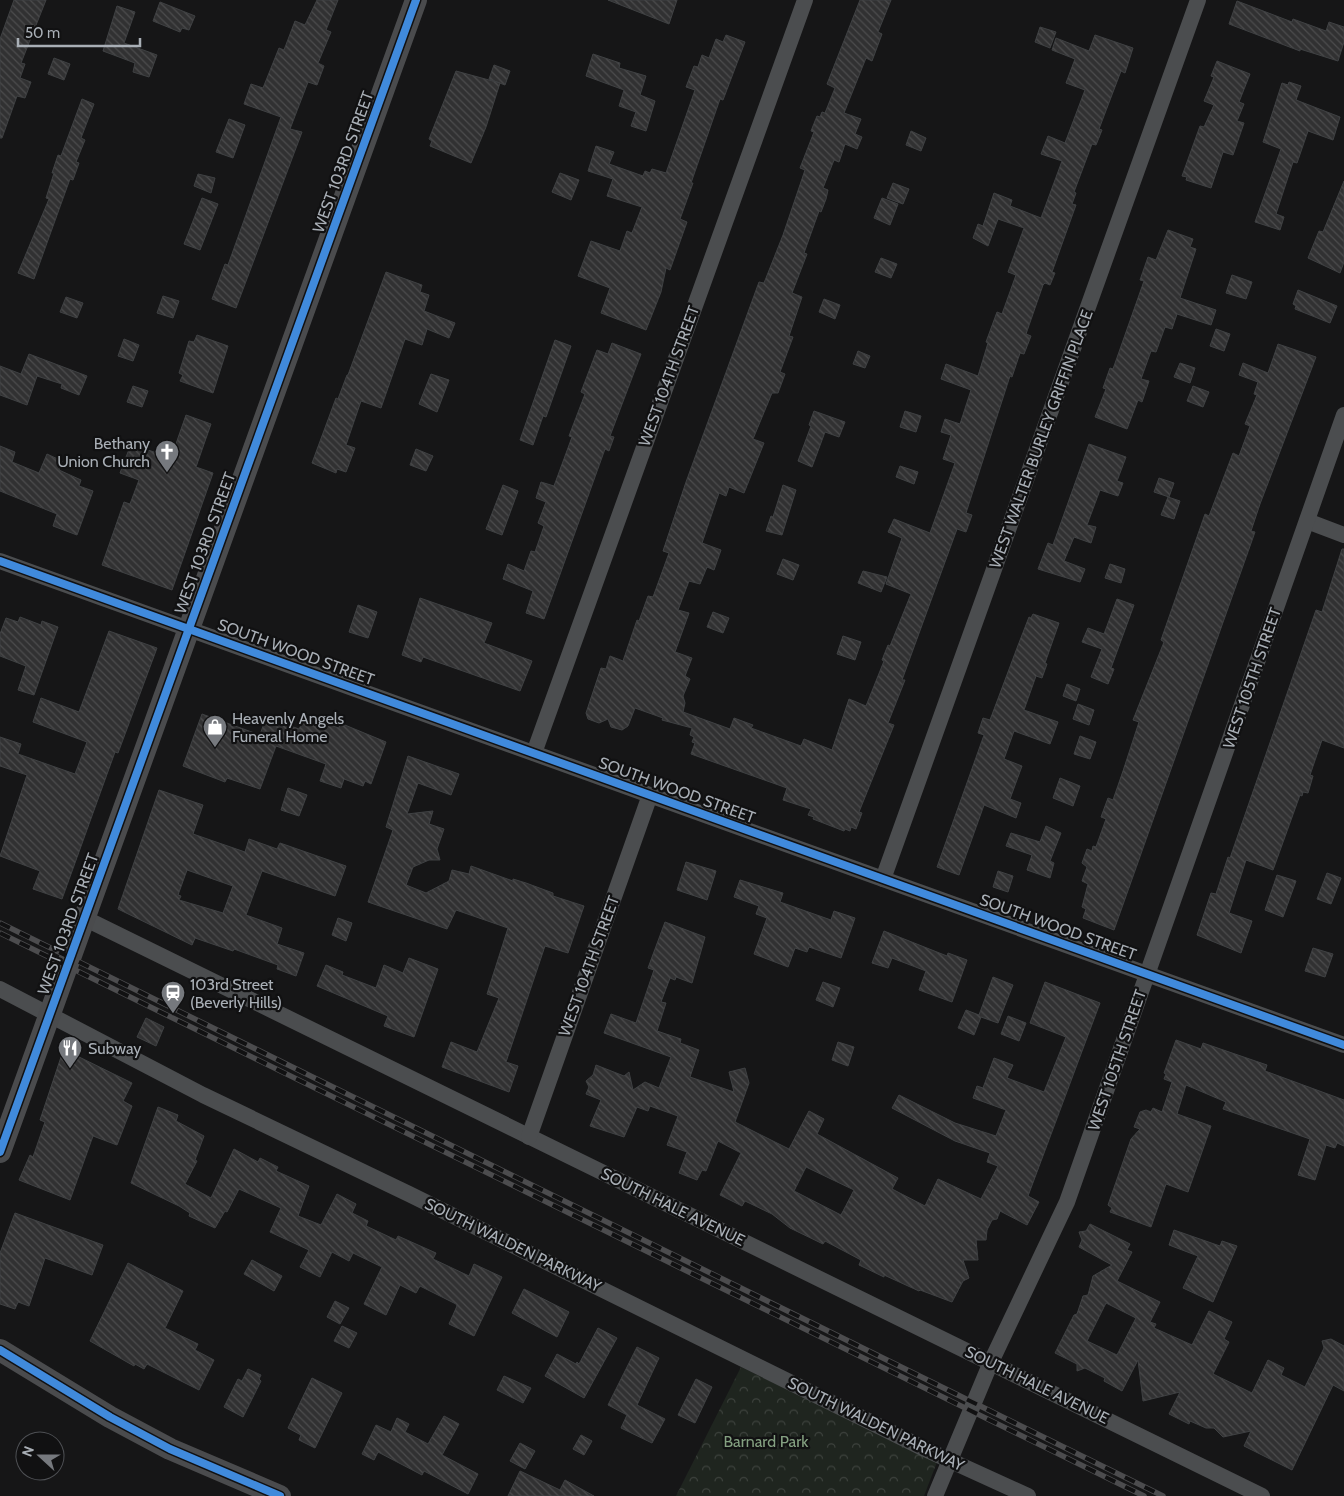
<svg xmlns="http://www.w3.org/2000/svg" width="1344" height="1496" viewBox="0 0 1344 1496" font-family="Cabin,sans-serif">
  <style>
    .park { fill: url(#park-crowns) }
    .building { fill: url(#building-back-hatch); stroke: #3f4143; fill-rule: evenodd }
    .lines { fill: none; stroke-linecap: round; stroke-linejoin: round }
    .street { stroke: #4b4d4f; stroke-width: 16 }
    .secondary { stroke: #4a4b4d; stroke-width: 22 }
    .rail-casing { stroke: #4c4c4e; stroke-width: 5.5 }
    .rail { stroke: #111112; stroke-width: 4; stroke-dasharray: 11; stroke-linecap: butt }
    .cycleway-casing { stroke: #111112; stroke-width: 11 }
    .cycleway { stroke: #408adc; stroke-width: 8 }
    .labels { text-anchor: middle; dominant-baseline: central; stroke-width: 4.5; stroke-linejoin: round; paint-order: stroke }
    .street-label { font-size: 16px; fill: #a9afb6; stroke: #111112 }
    .poi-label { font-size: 16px; fill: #a9afb6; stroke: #111112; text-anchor: start }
    .park-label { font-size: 16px; fill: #84a081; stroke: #111112 }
  </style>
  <defs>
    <pattern id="park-crowns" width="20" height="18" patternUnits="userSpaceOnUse" patternTransform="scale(1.25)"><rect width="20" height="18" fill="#1f251f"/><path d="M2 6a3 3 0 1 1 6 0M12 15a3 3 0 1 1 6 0" fill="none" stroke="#3d423d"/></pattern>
    <pattern id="building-back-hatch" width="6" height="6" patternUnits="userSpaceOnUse" patternTransform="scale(1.25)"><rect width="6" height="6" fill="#313132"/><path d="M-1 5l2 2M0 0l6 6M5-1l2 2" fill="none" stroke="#4c4c4d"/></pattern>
  </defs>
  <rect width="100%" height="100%" fill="#161617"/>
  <!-- park -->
  <path class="park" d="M741 1367 937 1462 924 1496H676Z"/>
  <!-- building -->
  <g class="building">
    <path d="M14 0H46L21 63 25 64 20 78 31 82 25 98 17 96 2 138H0V39Z"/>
    <path d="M317 0H338L326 30 331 32 318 63 324 66 317 85 308 82 290 129 302 132 236 308 212 299 225 264 228 265 281 117 244 104 251 84 263 88 279 48 284 50 295 21 305 25Z"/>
    <path d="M608 0H677L669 24Z"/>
    <path d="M860 0H891L878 32 882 34 872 61 866 58 844 113 861 119 855 134 862 137 857 149 845 144 839 162 834 160 823 188 828 190 826 199 821 212 819 211 804 253 807 254 792 293 802 297 789 336 793 337 780 372 785 374 778 393H772L753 439 764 443 744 493 729 487 726 496 719 493 702 543 721 550 714 570 707 567 700 584 689 581 678 610 689 613 675 652 692 658 685 676 690 679 683 696 685 703 683 712 730 729 734 718 753 725 751 728 801 746 804 739 832 750 849 699 866 706 884 661 882 660 888 645 890 646 911 594 886 584 902 538 888 532 894 519 930 533 955 463 943 459 951 435 941 432 945 419 960 424 971 390 941 379 946 364 978 376 988 343 986 342 997 312 1002 314 1016 275 1008 272 1024 228 998 219 988 246 973 238 978 224 983 226 994 193 1012 200 1010 206 1041 218 1062 161 1041 154 1048 136 1065 143 1085 90 1066 83 1075 59 1052 50 1056 38 1089 51 1095 35 1133 48 1125 73 1121 71 1099 129 1102 130 1096 145 1092 144 1074 192 1076 193 1072 204 1076 205 1052 272 1055 273 1050 285 1045 283 1043 285 1026 334 1031 336 1024 354 1020 353 1012 377 1010 376 966 513 972 515 966 532 957 529 902 680H905L888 723 894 725 859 812 862 813 856 829 851 827 850 831 845 829 844 831 813 819 814 817 808 815 811 809 783 800 787 788 691 754 695 743 692 742 694 737 690 735 692 728 662 720 663 718 635 708 628 726 622 730 611 727 608 719 599 723 588 719 586 713 601 668 606 669 610 656 623 661 637 620 639 621 648 596 653 597 669 553 663 551 686 482 759 282 764 283 783 235 805 170 800 168 814 132 811 131 817 116 820 117 822 112 825 113 835 88 827 84Z"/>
    <path d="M1237 1 1292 22 1293 19 1326 31 1329 22 1344 27V42L1338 61 1300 49V51L1229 24Z"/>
    <path d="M160 2 195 16 189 30 182 28 180 32 153 21Z"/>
    <path d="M117 6 135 12 124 43 157 55 149 77 133 72 135 63 103 51Z"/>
    <path d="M1040 27 1056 32 1050 48 1035 42Z"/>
    <path d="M726 35 745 42 723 100 720 99 691 183H693L680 219 687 222 670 270 666 268 661 292 646 330 601 313 610 288 578 276 591 241 620 251 627 231 632 233 642 207 607 196 613 179 588 171 596 146 614 152 609 164 643 176 645 171 650 173 652 169 666 173 695 90 686 87 694 66 698 67 702 55 709 58 716 39 723 42Z"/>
    <path d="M593 54 620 63 619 68 646 76 640 95 655 101 646 131 631 126 636 112 619 106 624 90 586 76Z"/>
    <path d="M54 58 70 64 64 80 48 74Z"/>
    <path d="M1217 61 1250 74 1239 102 1244 104 1237 121 1244 123 1233 155 1223 152 1211 188 1186 180 1187 177 1182 176 1200 126 1204 127 1214 105 1204 101 1214 77 1211 76Z"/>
    <path d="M494 65 510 71 505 85 489 79Z"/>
    <path d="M456 71 500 83 486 127 471 163 430 146 432 141 429 139Z"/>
    <path d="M1289 82 1301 86 1296 100 1340 117 1333 140 1308 131 1297 163 1293 162 1276 214 1284 217 1280 230 1255 222 1281 149 1263 142 1282 83 1288 85Z"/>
    <path d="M82 99 94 104 81 138 85 140 76 162 79 163 73 180 70 179 34 279 18 273 49 199 46 198 54 173H52L58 155 61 156Z"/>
    <path d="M229 119 245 125 233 158 216 152Z"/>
    <path d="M911 131 926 138 921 151 906 145Z"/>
    <path d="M560 173 579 180 571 200 552 192Z"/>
    <path d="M198 174 215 178 211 193 194 186Z"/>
    <path d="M1344 181V262L1340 273 1308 258 1319 231 1323 232Z"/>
    <path d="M893 183 909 189 903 204 887 198Z"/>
    <path d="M202 198 218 204 200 250 184 244Z"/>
    <path d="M882 198 898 204 890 225 874 218Z"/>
    <path d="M1168 230 1193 239 1190 247 1196 249 1180 298 1216 310 1211 325 1177 314 1172 329 1165 327 1156 352 1151 351 1141 379 1149 381 1142 402 1138 400 1127 429 1095 417 1106 389 1103 388 1110 368 1113 369 1144 281 1140 280 1148 257 1156 260Z"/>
    <path d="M881 258 897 264 891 278 875 272Z"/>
    <path d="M386 272 422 285 420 292 429 295 424 311 455 323 449 338 427 329 422 345 405 339 381 408 361 401 346 445 355 448 346 472 337 469 336 473 312 463 336 398 338 399 347 375H348Z"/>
    <path d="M1232 275 1252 282 1246 299 1226 293Z"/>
    <path d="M1298 290 1337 306 1330 323 1295 309 1296 306 1293 304Z"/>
    <path d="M163 296 179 301 173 318 157 313Z"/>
    <path d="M66 297 83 303 77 318 60 312Z"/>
    <path d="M824 299 840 305 835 319 819 312Z"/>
    <path d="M1216 329 1230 334 1224 351 1210 346Z"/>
    <path d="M197 335 228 346 213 393 180 381 183 375 179 373 189 341 194 342Z"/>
    <path d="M124 339 139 345 133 361 118 356Z"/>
    <path d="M555 340 571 346 546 417 543 416 533 445 520 440Z"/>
    <path d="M612 343 641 354 610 436 614 437 609 451 605 449 544 619 526 613 533 591 503 579 508 564 524 571 531 551 535 552 544 526 538 523 546 502 536 498 541 482 554 486 572 437 569 436 585 394 581 392 597 350 608 354Z"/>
    <path d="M1278 344 1316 357 1260 504 1251 531 1255 532 1114 930 1083 918 1086 909 1082 907 1088 884 1082 881 1087 867 1082 863 1087 849 1092 851 1093 846 1096 847 1106 819 1101 817 1108 798 1113 800 1123 771 1139 722 1133 720 1164 642 1161 640 1205 514 1209 516 1233 453 1239 456 1250 426 1245 424 1257 395 1254 394 1258 382 1239 375 1243 363 1268 373Z"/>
    <path d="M858 351 870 356 865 368 853 364Z"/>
    <path d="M29 354 87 376 79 395 61 388 62 384 37 376 27 405 0 395V366L21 374Z"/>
    <path d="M1180 363 1195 368 1190 383 1174 377Z"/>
    <path d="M431 374 449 380 437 412 419 404Z"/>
    <path d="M133 386 148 391 142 407 127 402Z"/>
    <path d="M1193 386 1209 392 1203 407 1187 401Z"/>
    <path d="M814 411 845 422 839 437 825 432 812 467 798 461 811 426 809 425Z"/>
    <path d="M905 411 921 416 916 432 900 427Z"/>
    <path d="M186 415 211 424 196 467 213 473 172 590 102 565 124 502 130 504 139 480 120 473 131 444 171 458Z"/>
    <path d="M1089 444 1126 457 1117 481 1123 483 1118 496 1100 490 1087 525 1096 527 1091 543 1074 537 1064 561 1085 569 1080 582 1038 569 1048 543 1053 545Z"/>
    <path d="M0 446 15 452 12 462 39 473 47 454 62 461 59 470 81 480 79 486 93 491 77 535 53 526 57 514 0 491Z"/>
    <path d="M416 449 433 456 426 471 410 465Z"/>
    <path d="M900 466 918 472 914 484 896 477Z"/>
    <path d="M1159 478 1174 483 1169 497 1154 492Z"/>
    <path d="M503 485 518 491 502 535 486 529Z"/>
    <path d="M783 485 796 490 782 535 766 531 771 516 773 517Z"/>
    <path d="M1168 497 1180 501 1174 519 1161 515Z"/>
    <path d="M1342 549H1344V748L1322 740 1310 775 1313 776 1308 793 1303 792 1302 796 1300 795 1273 870 1246 860 1229 913 1252 921 1241 953 1197 935 1211 893 1216 894 1228 857 1230 858 1316 610 1322 612Z"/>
    <path d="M783 559 799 565 793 580 777 574Z"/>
    <path d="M1110 564 1125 569 1121 583 1105 578Z"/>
    <path d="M863 571 887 577 881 592 858 583Z"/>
    <path d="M420 598 492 623 484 643 532 661 520 691 423 657 421 662 402 655Z"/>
    <path d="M1117 599 1134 605 1111 668 1114 669 1108 684 1091 677 1102 649 1082 642 1088 628 1104 634Z"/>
    <path d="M358 605 377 612 368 638 349 632Z"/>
    <path d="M713 612 729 618 723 633 707 627Z"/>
    <path d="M1033 614 1059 623 1045 663 1047 664 1042 678 1036 676 1024 710 1058 722 1050 744 1014 731 1004 759 1022 766 1010 799 1021 803 1016 818 984 805 959 875 937 867 984 735 978 733 983 718 990 720 1017 648 1029 617 1031 618Z"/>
    <path d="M20 617 41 625 42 621 58 627 34 695 18 690 26 666 0 656V634L6 618 18 622Z"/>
    <path d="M109 631 157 648 118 753 115 752 62 899 33 889 40 871 0 856 27 775 0 766V737L21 744 18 754 75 774 87 742 33 722 41 698 79 712Z"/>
    <path d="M843 636 861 642 855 660 837 654Z"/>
    <path d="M1067 684 1080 689 1076 701 1063 696Z"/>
    <path d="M1078 704 1094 710 1089 725 1073 719Z"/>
    <path d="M202 714 260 735 266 717 299 729 306 716 339 728 340 723 386 742 371 784 365 781 363 786 344 779 341 788 320 781 326 764 276 746 260 789 227 778 225 782 183 766Z"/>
    <path d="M1080 736 1096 742 1090 759 1074 754Z"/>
    <path d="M408 756 459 774 451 795 418 783 407 814 433 811 429 824 444 829 437 849 440 860H429L413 867 406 885 426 893 449 881 452 870 469 874 471 866 513 881V879L526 883 553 893V896L584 906 568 953 545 946 506 1062 518 1066 509 1092 442 1067 451 1042 477 1052 499 998 487 994 508 928 456 910 447 929 368 902 393 830 386 827Z"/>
    <path d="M1060 778 1080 786 1073 806 1053 798Z"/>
    <path d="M288 788 307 795 299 816 281 810Z"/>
    <path d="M159 790 203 805 193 834 245 852 249 839 277 849 280 843 346 866 335 896 262 871 246 915 282 928 277 944 304 953 296 976 277 969 278 965 234 949 233 951 195 938 192 945 118 909ZM187 870 233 886 223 913 179 900 181 896 178 895Z"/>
    <path d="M1046 826 1061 833 1050 861 1054 863 1050 878 1027 870 1032 855 1006 846 1011 833 1040 842Z"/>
    <path d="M686 862 716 871 707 900 677 890Z"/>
    <path d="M998 871 1013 876 1008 892 993 887Z"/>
    <path d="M1327 873 1341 878 1331 904 1317 899Z"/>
    <path d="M1277 875 1296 881 1283 917 1265 910Z"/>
    <path d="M740 880 783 893 780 902 831 920 834 911 855 918 841 958 809 947 807 952 795 948 788 967 754 954 767 918 756 914 759 906 734 897Z"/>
    <path d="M338 918 352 923 346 941 332 935Z"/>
    <path d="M665 922 705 937 692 983 676 977 675 980 670 978 661 1002 666 1003 657 1031 681 1039 680 1043 699 1050 690 1077 734 1092 729 1072 745 1068 749 1083 735 1122 789 1149 809 1111 824 1119 817 1134 898 1178 892 1189 925 1206 938 1179 981 1199 998 1166 987 1162 990 1153 955 1141 892 1108 899 1095 955 1123 996 1136 1006 1110 973 1098 977 1086 983 1088 994 1058 1013 1065 1007 1078 1044 1092 1066 1037 1030 1023 1045 982 1100 1003 1028 1196 1039 1202 1027 1225 1000 1211 997 1219 992 1220 987 1230 986 1240H976L978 1260H963L969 1278 963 1281 952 1302 920 1290 919 1291 884 1275V1277L859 1265 861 1260 825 1241 823 1244 790 1228 772 1214 745 1201 742 1206 720 1195 741 1153 718 1141 706 1171 702 1170 697 1180 679 1173 687 1152 667 1145 678 1116 650 1106 648 1111 637 1107 624 1137 590 1126 601 1100 586 1094 589 1087 586 1081 593 1075 596 1065 624 1076 629 1072 633 1090 645 1082 659 1088 671 1057 604 1033 611 1014 636 1023 654 970 648 968ZM806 1167 854 1190 841 1215 794 1191Z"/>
    <path d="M884 931 947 956 948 953 967 960 952 1002 919 990 926 971 892 958 888 968 872 963Z"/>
    <path d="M1313 948 1333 954 1325 977 1305 971Z"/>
    <path d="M409 958 438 969 414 1037 384 1026 388 1016 317 986 326 965 343 972 342 975 376 988 384 965 403 973Z"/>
    <path d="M993 977 1013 985 998 1023 981 1017 974 1035 958 1028 966 1010 979 1015Z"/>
    <path d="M823 982 840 988 833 1007 816 1000Z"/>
    <path d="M1008 1016 1026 1023 1019 1041 1001 1034Z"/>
    <path d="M146 1018 164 1027 156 1046 137 1037Z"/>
    <path d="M1176 1040 1201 1049 1203 1043 1267 1065 1265 1071 1344 1100V1146L1337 1143 1335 1148 1326 1145 1315 1180 1298 1175 1310 1139 1223 1109 1226 1102 1186 1085 1177 1114 1211 1126 1188 1192 1166 1184 1151 1227 1110 1212 1112 1208 1108 1205 1131 1139 1140 1129 1134 1127 1140 1112 1146 1110 1151 1112 1153 1108 1162 1112 1172 1082 1164 1079 1166 1074 1164 1073Z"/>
    <path d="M838 1042 854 1047 848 1066 832 1060Z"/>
    <path d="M71 1053 132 1083 123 1101 132 1106 117 1145 93 1136 70 1200 19 1180 30 1155 33 1157 45 1122 40 1120 61 1057Z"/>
    <path d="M158 1107 178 1115 176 1121 204 1136 195 1160 197 1161 185 1184 211 1198 234 1149 258 1162 260 1158 278 1167 276 1171 309 1186 298 1216 321 1225 337 1194 356 1204 352 1213 368 1221 366 1226 396 1240 398 1236 436 1253 433 1259 469 1276 474 1264 502 1277 474 1336 449 1324 457 1306 456 1304 420 1286 416 1293 400 1285 386 1315 364 1304 382 1267 353 1253 349 1261 332 1252 320 1277 300 1267 309 1250 270 1232 281 1208 239 1189 227 1212 225 1211 215 1228 189 1216 190 1213 179 1206 131 1183Z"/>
    <path d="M15 1213 103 1245 92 1275 45 1258 29 1306 18 1302 15 1309 0 1304V1253Z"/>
    <path d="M1090 1224 1130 1244 1127 1250 1132 1252 1117 1281 1160 1302 1150 1322 1156 1324 1154 1328 1192 1345 1209 1311 1232 1322 1224 1339 1229 1342 1213 1374 1252 1393 1268 1360 1284 1368 1281 1375 1305 1387 1324 1348 1322 1341 1331 1339 1344 1346V1391L1333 1385 1292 1470 1244 1446 1251 1431 1223 1437 1214 1428H1206L1190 1421 1189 1424 1169 1414 1180 1392 1143 1401 1138 1360 1122 1391 1104 1381 1105 1378 1085 1368 1077 1371V1364L1055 1353 1074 1315 1077 1314 1083 1296 1088 1295 1093 1276 1112 1265 1079 1247 1082 1240 1079 1232 1086 1231ZM1106 1303 1136 1318 1117 1355 1087 1341Z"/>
    <path d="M1174 1230 1220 1246 1222 1241 1237 1246 1213 1302 1183 1288 1198 1256 1169 1245Z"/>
    <path d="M252 1260 282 1276 274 1291 244 1274Z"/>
    <path d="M128 1263 183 1291 165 1328 198 1344 195 1350 214 1360 199 1390 147 1364 144 1369 135 1364 134 1366 90 1341Z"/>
    <path d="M524 1289 569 1312 557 1337 512 1313Z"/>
    <path d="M335 1301 349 1308 340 1324 327 1317Z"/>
    <path d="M342 1326 357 1333 349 1348 334 1341Z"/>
    <path d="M598 1328 617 1338 584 1398 545 1376 557 1354 576 1364 577 1362 579 1364Z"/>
    <path d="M637 1347 659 1358 637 1405 665 1419 652 1443 621 1428 627 1415 608 1405Z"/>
    <path d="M248 1369 261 1375 259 1379 261 1381 243 1417 224 1407 238 1379 242 1381Z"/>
    <path d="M504 1376 531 1388 523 1403 497 1390Z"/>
    <path d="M312 1378 342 1393 315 1448 299 1440 301 1435 288 1428Z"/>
    <path d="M696 1379 712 1387 695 1423 678 1415Z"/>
    <path d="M444 1416 459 1424 442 1455 478 1474 468 1494 424 1471 422 1475 378 1452 374 1460 362 1454 376 1425 391 1432 397 1418 409 1424 405 1432 428 1444Z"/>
    <path d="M581 1435 592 1441 584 1455 573 1449Z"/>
    <path d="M520 1443 535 1451 525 1469 510 1461Z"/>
    <path d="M520 1471 560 1490 565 1480 594 1496H508Z"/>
  </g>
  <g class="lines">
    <!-- street -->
    <g class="street">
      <path d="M1307 521 1344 535"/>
      <path d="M0 561 1344 1045"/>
      <path d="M534 753 805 0"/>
      <path d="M883 879 1198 0"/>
      <path d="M84 918 1262 1496"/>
      <path d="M0 989 203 1095 409 1194 927 1450 1028 1496"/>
      <path d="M529 1137 650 795"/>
      <path d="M935 1496 991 1362 1067 1202 1344 415"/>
    </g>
    <!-- secondary -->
    <g class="secondary">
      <path d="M0 1152 416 0"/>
      <path d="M0 1350 110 1417 170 1449 280 1496"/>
    </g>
    <defs>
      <g id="rail">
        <path d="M0 923 1163 1496"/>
        <path d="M0 933 1144 1496"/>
      </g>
    </defs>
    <!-- rail casing -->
    <use href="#rail" class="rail-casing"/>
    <!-- rail -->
    <use href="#rail" class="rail"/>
    <defs>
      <g id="cycleway">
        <path d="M0 561 1344 1045"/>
        <path d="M0 1152 416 0"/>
        <path d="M0 1350 110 1417 170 1449 280 1496"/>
      </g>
    </defs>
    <!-- cycleway casing -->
    <use href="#cycleway" class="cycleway-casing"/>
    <!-- cycleway -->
    <use href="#cycleway" class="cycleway"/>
  </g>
  <!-- icons -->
  <defs>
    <symbol id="church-pin" viewBox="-11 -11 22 30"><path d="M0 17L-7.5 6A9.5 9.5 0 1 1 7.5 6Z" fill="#76797e" stroke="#111112"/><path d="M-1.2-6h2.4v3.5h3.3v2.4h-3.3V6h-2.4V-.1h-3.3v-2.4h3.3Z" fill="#fff"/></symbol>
    <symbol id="shop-pin" viewBox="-11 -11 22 30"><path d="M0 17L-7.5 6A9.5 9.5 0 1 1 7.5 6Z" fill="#76797e" stroke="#111112"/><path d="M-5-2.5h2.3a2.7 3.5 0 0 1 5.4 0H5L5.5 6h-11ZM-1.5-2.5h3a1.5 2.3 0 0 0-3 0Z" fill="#fff"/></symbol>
    <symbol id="station-pin" viewBox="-11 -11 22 30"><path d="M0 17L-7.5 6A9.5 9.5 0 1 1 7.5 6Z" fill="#76797e" stroke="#111112"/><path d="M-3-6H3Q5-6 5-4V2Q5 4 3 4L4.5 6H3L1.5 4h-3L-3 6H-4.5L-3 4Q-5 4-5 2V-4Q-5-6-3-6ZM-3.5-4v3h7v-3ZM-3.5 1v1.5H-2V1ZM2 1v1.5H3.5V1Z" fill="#fff"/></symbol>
    <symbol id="restaurant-pin" viewBox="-11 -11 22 30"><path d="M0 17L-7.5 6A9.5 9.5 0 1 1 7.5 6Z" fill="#76797e" stroke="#111112"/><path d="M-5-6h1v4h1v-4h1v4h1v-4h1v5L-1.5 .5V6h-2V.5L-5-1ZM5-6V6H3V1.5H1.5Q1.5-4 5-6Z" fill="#fff"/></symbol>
  </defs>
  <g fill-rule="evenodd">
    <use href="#church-pin" x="153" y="438" width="28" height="38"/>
    <use href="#shop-pin" x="201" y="713" width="28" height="38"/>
    <use href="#station-pin" x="159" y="979" width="28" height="38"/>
    <use href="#restaurant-pin" x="56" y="1034" width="28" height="38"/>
  </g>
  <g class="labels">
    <!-- street labels -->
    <g class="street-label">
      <text transform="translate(343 162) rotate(-70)">WEST 103RD STREET</text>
      <text transform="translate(669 376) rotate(-70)">WEST 104TH STREET</text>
      <text transform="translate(1041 439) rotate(-70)">WEST WALTER BURLEY GRIFFIN PLACE</text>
      <text transform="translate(205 543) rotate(-70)">WEST 103RD STREET</text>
      <text transform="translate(296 652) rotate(20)">SOUTH WOOD STREET</text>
      <text transform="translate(1252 678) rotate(-71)">WEST 105TH STREET</text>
      <text transform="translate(677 790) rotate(20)">SOUTH WOOD STREET</text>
      <text transform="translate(68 924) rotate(-70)">WEST 103RD STREET</text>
      <text transform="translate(1058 927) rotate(20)">SOUTH WOOD STREET</text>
      <text transform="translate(589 966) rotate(-70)">WEST 104TH STREET</text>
      <text transform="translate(1117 1060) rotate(-71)">WEST 105TH STREET</text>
      <text transform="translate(673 1207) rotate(26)">SOUTH HALE AVENUE</text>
      <text transform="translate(513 1245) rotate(26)">SOUTH WALDEN PARKWAY</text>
      <text transform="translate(1037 1385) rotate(26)">SOUTH HALE AVENUE</text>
      <text transform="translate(876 1424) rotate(26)">SOUTH WALDEN PARKWAY</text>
    </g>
    <!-- poi labels -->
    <g class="poi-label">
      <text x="150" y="443" text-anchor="end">Bethany<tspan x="150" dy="18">Union Church</tspan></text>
      <text x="232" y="718">Heavenly Angels<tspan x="232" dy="18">Funeral Home</tspan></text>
      <text x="190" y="984">103rd Street<tspan x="190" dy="18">(Beverly Hills)</tspan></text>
      <text x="88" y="1048">Subway</text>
    </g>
    <!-- park labels -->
    <g class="park-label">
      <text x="766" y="1441">Barnard Park</text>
    </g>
  </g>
  <!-- north arrow -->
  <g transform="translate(40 1456) rotate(291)"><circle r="24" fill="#111112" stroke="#4e5054"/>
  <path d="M0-4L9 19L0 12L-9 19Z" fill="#76797e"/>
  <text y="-8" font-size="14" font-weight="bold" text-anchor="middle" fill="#a9afb6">N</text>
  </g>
  <!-- scale -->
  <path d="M18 38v8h122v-8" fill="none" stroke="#a9afb6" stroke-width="2.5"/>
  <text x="25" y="38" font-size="15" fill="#a9afb6" stroke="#111112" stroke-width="4" paint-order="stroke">50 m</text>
</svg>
